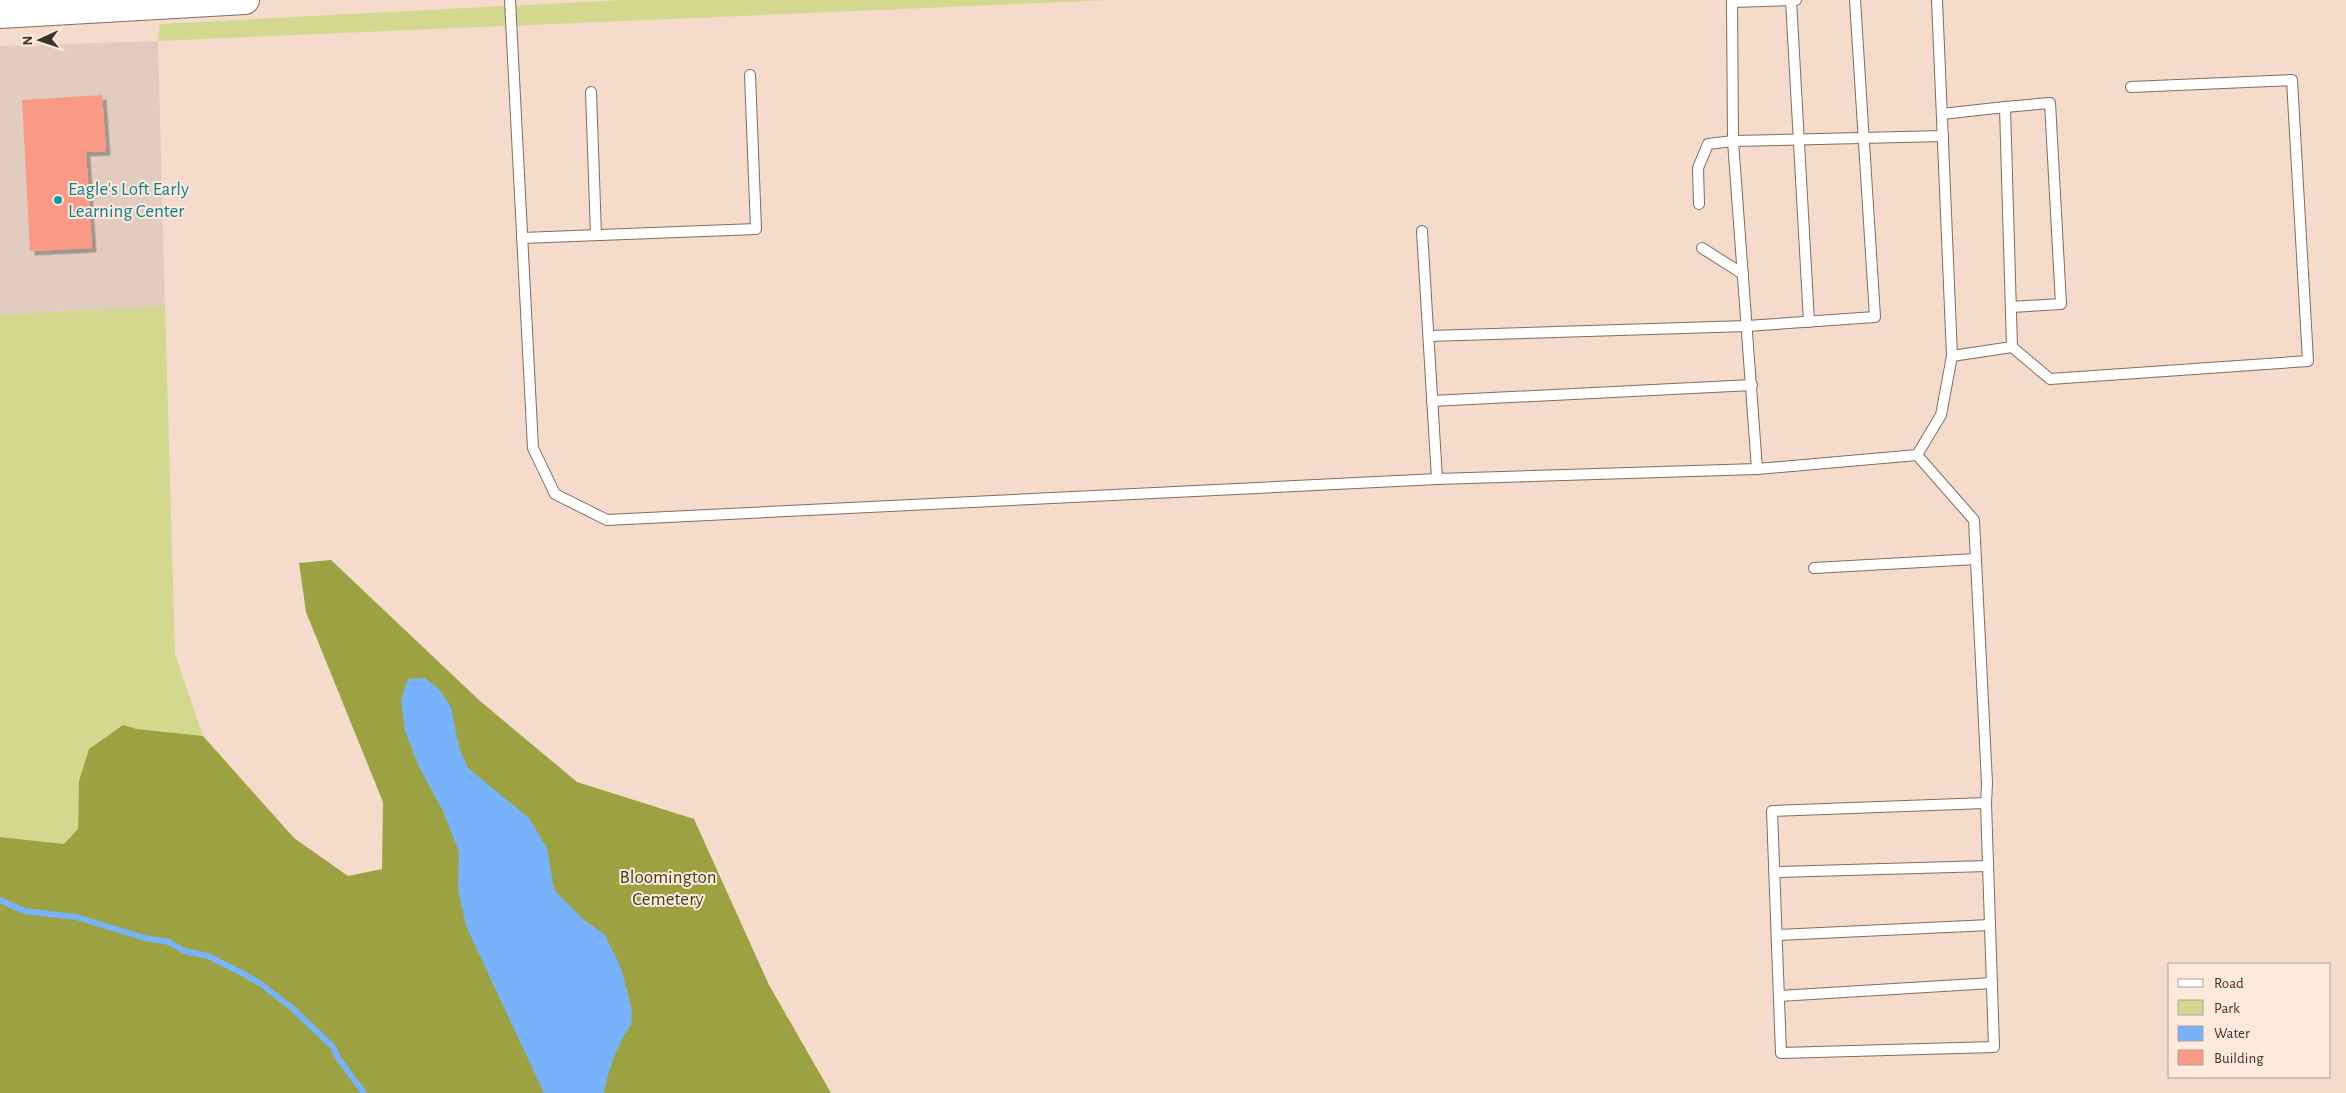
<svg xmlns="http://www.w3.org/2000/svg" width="2346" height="1093" viewBox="0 0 2346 1093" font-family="'Alegreya Sans',sans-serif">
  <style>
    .commercial { fill: #e1ccbf }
    .green { fill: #d2d98e }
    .forest { fill: #9ca241 }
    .water { fill: #77b2fa }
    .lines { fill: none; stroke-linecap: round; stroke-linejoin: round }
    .stream { stroke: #77b2fa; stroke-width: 6 }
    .building { fill: #fa9986; filter: url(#shadow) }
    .service-casing { stroke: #836c5e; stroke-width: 12 }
    .secondary-casing { stroke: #836c5e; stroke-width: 30 }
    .service { stroke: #fff; stroke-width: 10 }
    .secondary { stroke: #fff; stroke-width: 28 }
    .culture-dot { fill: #0f9aa8; stroke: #fee9dd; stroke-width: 2 }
    .labels { text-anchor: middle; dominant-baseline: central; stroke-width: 4; stroke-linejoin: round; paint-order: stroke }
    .culture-label { font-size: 19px; fill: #0d838f; stroke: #fee9dd; text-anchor: start }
    .park-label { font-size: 19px; fill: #3f421a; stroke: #fee9dd }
  </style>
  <defs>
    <filter id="shadow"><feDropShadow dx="4.5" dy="4.5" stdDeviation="0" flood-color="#0004"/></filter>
  </defs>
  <rect width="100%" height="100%" fill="#f5dbcc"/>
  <!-- commercial -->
  <path class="commercial" d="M158 41 165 306 0 315V46Z"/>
  <!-- green -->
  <g class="green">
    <path d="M621 0H1110L158 41 160 24Z"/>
    <path d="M165 306 175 654 203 736 137 729 123 725 79 781 78 829 64 845 0 837V315Z"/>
  </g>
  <!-- forest -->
  <path class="forest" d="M331 560 480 701 577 782 694 819 769 985 831 1093H0V837L64 844 78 829 79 781 89 749 123 725 137 729 203 736 294 838 348 876 382 869 383 802 306 612 299 563Z"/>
  <!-- water -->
  <path class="water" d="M425 678 439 689 451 707 459 748 468 768 529 818 547 848 554 890 583 919 605 935 621 968 631 1006 632 1023C617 1045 609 1067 604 1093H544L466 926 458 888 459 852 443 811 418 765 405 731 401 700 408 679Z"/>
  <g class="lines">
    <!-- stream -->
    <path class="stream" d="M0 900 24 911 76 917 145 938 169 942 184 951 208 956 242 973 261 984 292 1008 333 1047 338 1058 364 1093"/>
  </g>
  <!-- building -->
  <path class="building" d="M102 95 106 151 86 152 92 248 30 251 22 100Z"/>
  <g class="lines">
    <defs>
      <g id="service">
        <path d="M510 0 533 448 555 494 607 520 1437 479 1757 469 1733 141 1943 136"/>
        <path d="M1791 0 1809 322"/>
        <path d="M1937 0 1952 356 2012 347 2005 107 1942 114"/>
        <path d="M591 92 596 235"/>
        <path d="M2005 107 2050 103 2061 304 2011 307"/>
        <path d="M1699 204 1698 168 1708 144 1733 141 1732 2 1796 0"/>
        <path d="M1422 231 1437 479"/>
        <path d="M522 238 756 229 750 75"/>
        <path d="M1702 248 1743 274"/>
        <path d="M1429 336 1747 326 1875 317 1855 0"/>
        <path d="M2012 347 2050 379 2308 361 2292 80 2131 87"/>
        <path d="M1432 401 1752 385"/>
        <path d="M1917 455 1974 520 1987 783 1986 803 1994 1047 1781 1053 1772 811 1986 803"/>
        <path d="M1757 469 1917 455 1941 415 1952 356"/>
        <path d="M1814 568 1976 559"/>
        <path d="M1775 872 1988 866"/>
        <path d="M1777 935 1990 925"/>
        <path d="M1779 996 1992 983"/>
      </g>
      <path id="secondary" d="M0 14 245 0"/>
    </defs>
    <!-- service casing -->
    <use href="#service" class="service-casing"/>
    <!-- secondary casing -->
    <use href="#secondary" class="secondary-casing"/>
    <!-- service -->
    <use href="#service" class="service"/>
    <!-- secondary -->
    <use href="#secondary" class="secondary"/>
  </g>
  <!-- markers -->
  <circle class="culture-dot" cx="58" cy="200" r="5"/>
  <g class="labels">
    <!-- culture labels -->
    <g class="culture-label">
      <text x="68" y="189">Eagle's Loft Early<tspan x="68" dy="22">Learning Center</tspan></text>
    </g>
    <!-- park labels -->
    <g class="park-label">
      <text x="668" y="877">Bloomington<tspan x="668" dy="22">Cemetery</tspan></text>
    </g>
  </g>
  <!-- legend -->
  <rect x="2168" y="963" width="162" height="115" fill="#fee9dd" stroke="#b1a097"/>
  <rect x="2178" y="979" width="25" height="8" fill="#ffffff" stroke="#b1a097"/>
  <text x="2214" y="988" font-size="15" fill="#3d332d">Road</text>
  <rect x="2178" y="1000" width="25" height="15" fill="#d2d98e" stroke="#b1a097"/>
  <text x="2214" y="1013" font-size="15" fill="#3d332d">Park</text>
  <rect x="2178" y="1026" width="25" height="15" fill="#77b2fa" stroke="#b1a097"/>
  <text x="2214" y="1038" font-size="15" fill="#3d332d">Water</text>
  <rect x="2178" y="1050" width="25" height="15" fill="#fa9986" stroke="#b1a097"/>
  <text x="2214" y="1063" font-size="15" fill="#3d332d">Building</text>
  <!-- north arrow -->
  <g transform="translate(40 40) rotate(267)" stroke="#fee9dd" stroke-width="4" paint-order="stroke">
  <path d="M0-4L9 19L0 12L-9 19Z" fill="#3d332d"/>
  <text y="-8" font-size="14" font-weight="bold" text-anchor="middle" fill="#3d332d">N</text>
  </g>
</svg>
